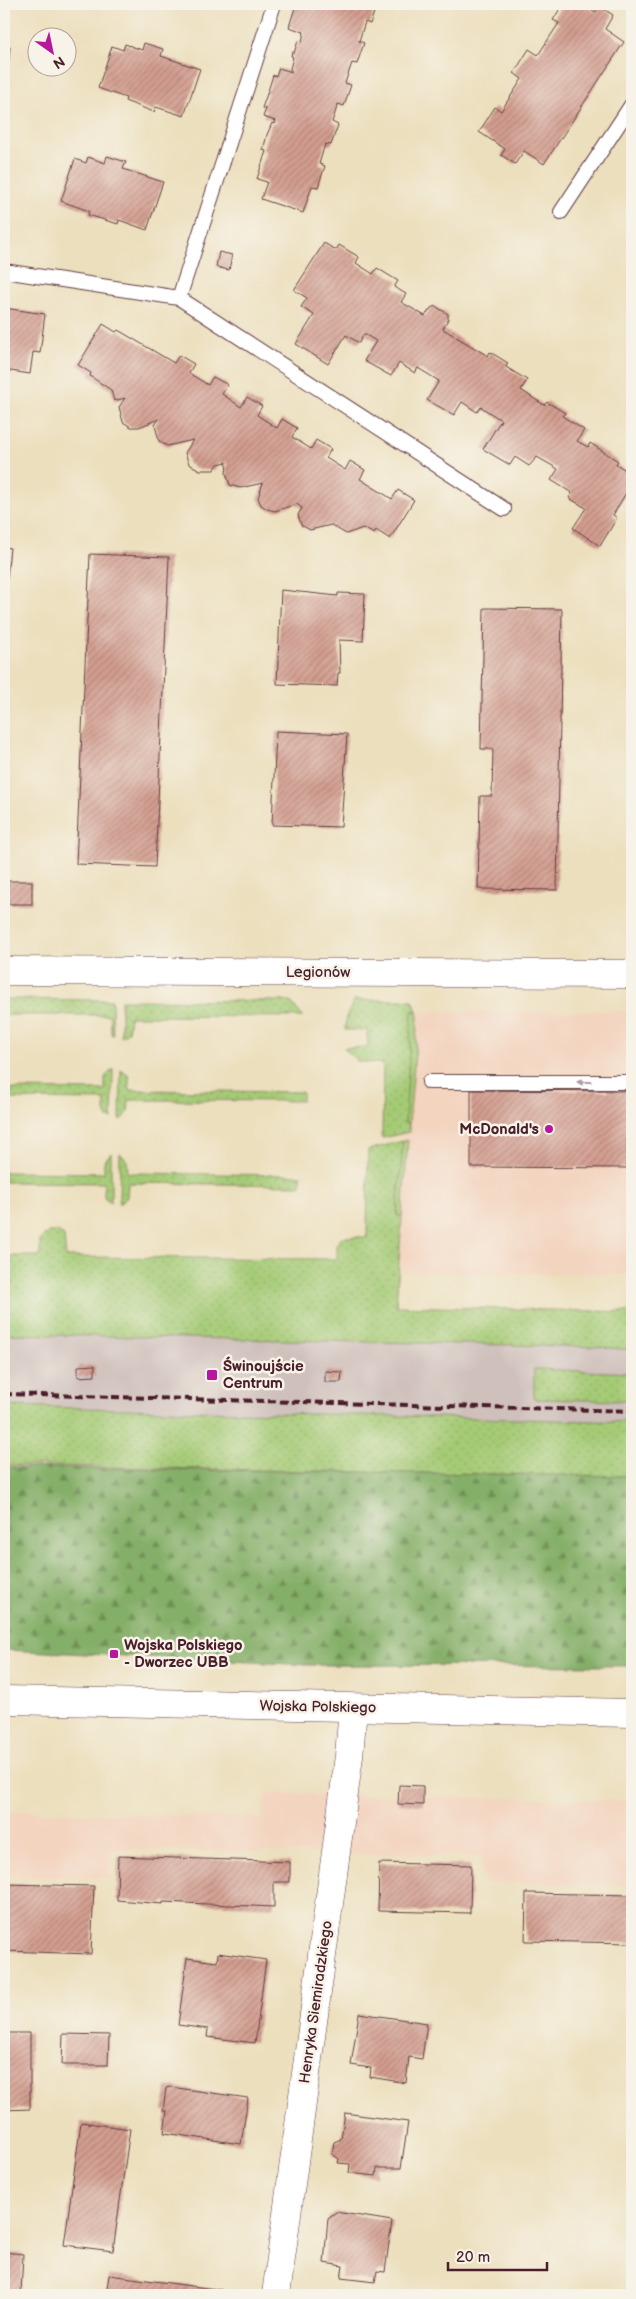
<svg xmlns="http://www.w3.org/2000/svg" width="636" height="2299" viewBox="0 0 636 2299" font-family="'Balsamiq Sans',sans-serif">
  <style>
    .built { fill: #f3d4bf }
    .industrial { fill: #cfc0bb }
    .grass { fill: url(#grass-dots); stroke: #787550 }
    .forest { fill: url(#forest-firs); stroke: #676749 }
    .garden { fill: #a5cb76; stroke: #787550 }
    .building { fill: url(#building-hatch) }
    .lines { fill: none; stroke-linecap: round; stroke-linejoin: round }
    .service-casing { stroke: #623c41; stroke-width: 16 }
    .minor-casing { stroke: #623c41; stroke-width: 29 }
    .tertiary-casing { stroke: #623c41; stroke-width: 29 }
    .service { stroke: #fff; stroke-width: 14 }
    .minor { stroke: #fff; stroke-width: 28 }
    .tertiary { stroke: #fff; stroke-width: 28 }
    .rail { stroke: #4a1f2b; stroke-width: 4; stroke-dasharray: 8 4; stroke-linecap: butt }
    .oneway { fill: #ae9aa0 }
    .poi-dot { fill: #b5179e; stroke: #f7f3e8; stroke-width: 2 }
    .labels { text-anchor: middle; dominant-baseline: central; stroke-width: 5; stroke-linejoin: round; paint-order: stroke }
    .street-label { font-size: 15px; fill: #4a1f2b; stroke: #f7f3e8 }
    .poi-label { font-size: 15px; font-weight: bold; fill: #4a1f2b; stroke: #f7f3e8; text-anchor: start }
  </style>
  <defs>
    <pattern id="grass-dots" width="8" height="8" patternUnits="userSpaceOnUse" patternTransform="scale(1.25)"><rect width="8" height="8" fill="#a5cb76"/><path d="M2 2h.1M6 6h.1" fill="none" stroke="#90ae66" stroke-width="1.8" stroke-linecap="round"/></pattern>
    <pattern id="forest-firs" width="22" height="20" patternUnits="userSpaceOnUse" patternTransform="scale(1.25)"><rect width="22" height="20" fill="#84af67"/><path d="M5 1l3.5 6h-7zM16 11l3.5 6h-7z" fill="#6e8e55"/></pattern>
    <pattern id="building-hatch" width="6" height="6" patternUnits="userSpaceOnUse" patternTransform="scale(1.25)"><rect width="6" height="6" fill="#d39e90"/><path d="M-1 1l2-2M0 6l6-6M5 7l2-2" fill="none" stroke="#ad8076"/></pattern>
  </defs>
  <rect width="100%" height="100%" fill="#f7f3e8"/>
  <filter id="ink" filterUnits="userSpaceOnUse"><feTurbulence type="fractalNoise" baseFrequency=".02" numOctaves="2"/><feDisplacementMap in="SourceGraphic" scale="10" xChannelSelector="R" yChannelSelector="G"/><feConvolveMatrix kernelMatrix="1 2 1 2 8 2 1 2 1" color-interpolation-filters="sRGB"/></filter>
  <filter id="wash" filterUnits="userSpaceOnUse"><feTurbulence type="fractalNoise" baseFrequency=".0096" numOctaves="4" result="noise"/><feDisplacementMap in="SourceGraphic" scale="20" xChannelSelector="R" yChannelSelector="G"/><feGaussianBlur stdDeviation="1.12" result="paint"/><feColorMatrix in="noise" values="0 0 0 0 0 0 0 0 0 0 0 0 0 0 0 0 0 1.4 0 .05"/><feComposite in="paint" operator="in"/></filter>
  <g filter="url(#wash)">
    <rect width="100%" height="100%" fill="#ecdfbd"/>
    <!-- built -->
    <g class="built">
      <path d="M412 1011H632V1275L391 1272Z"/>
      <path d="M266 1793 632 1801V1885L485 1883 480 1856 110 1849 109 1878 4 1876V1811L262 1818Z"/>
    </g>
    <!-- industrial -->
    <path class="industrial" d="M4 1334 601 1347 632 1350V1422L4 1406Z"/>
    <!-- grass -->
    <g class="grass">
      <path d="M4 999 112 1000 113 1036 111 1034 110 1015H4Z"/>
      <path d="M121 1000 290 1001 303 1017 130 1016 128 1032 121 1036Z"/>
      <path d="M354 1000H413L417 1011H413L405 1123H409V1132L382 1138 383 1064 357 1061 344 1048 368 1047 367 1030H345L346 1017Z"/>
      <path d="M113 1069 112 1119 108 1118 105 1112V1100L4 1099V1089L105 1090V1077Z"/>
      <path d="M121 1070 129 1076V1090L302 1092V1101L129 1100 128 1113 120 1120Z"/>
      <path d="M403 1141 397 1215 402 1216 396 1306 632 1312V1350L601 1347 4 1334V1256H40V1240L48 1232H58L64 1236 66 1257 337 1259V1245L342 1237H367L368 1150Z"/>
      <path d="M111 1153V1203L104 1197V1183L4 1182V1172L104 1173V1161Z"/>
      <path d="M120 1153 127 1161 128 1173 301 1175V1185L128 1183 127 1197 119 1204Z"/>
      <path d="M534 1369 632 1373V1401L534 1399Z"/>
      <path d="M4 1406 632 1422V1477L4 1465Z"/>
    </g>
    <!-- forest -->
    <path class="forest" d="M4 1467 632 1476V1666L310 1665 4 1650Z"/>
    <!-- garden -->
    <g class="garden">
      <path d="M412 1011H417L418 1018 409 1123H405Z"/>
      <path d="M408 1140 402 1216 397 1215 403 1141Z"/>
    </g>
    <g id="blocks">
      <!-- building -->
      <g class="building">
        <path d="M296 4H377L370 24 365 22 359 41 364 43 357 64 352 63 345 83 351 85 344 106 338 104 332 122 338 125 331 145 325 144 319 164 325 166 318 187 312 186 303 213 261 199 267 182 257 179 266 151 263 150 267 135 272 123 275 124 276 121 263 117 266 109 262 108 268 91 273 75 276 76 279 68 292 72 290 69 293 57 291 56 292 52 294 53 298 41 302 42 304 32 289 27Z"/>
        <path d="M563 4H583L595 12 599 6 613 15 605 29 624 42 544 164 524 151 515 164 501 155 505 149 479 132 495 107 501 111 522 79 514 73 529 49 538 55 559 23 553 20Z"/>
        <path d="M144 43 163 49 161 56 200 69 184 116 156 107 154 112 125 101 126 98 98 88 112 46 123 50 125 44 142 50Z"/>
        <path d="M4 46 10 47 7 78 4 77Z"/>
        <path d="M107 156 126 162 123 169 163 182 147 230 119 220 118 224 88 215 89 211 61 201 75 159 86 163 88 157 105 163Z"/>
        <path d="M324 243 336 250 339 245 359 257 356 263 373 274 377 268 398 281 394 287 406 294 401 302 425 316 431 308 435 306 448 314V319L443 329 488 356 490 352 508 363 506 367 527 380 521 390 544 405 547 402 565 413 562 416 584 430 577 441 588 447 590 443 618 461 616 464 632 474V483L613 515 617 518 600 546 573 528 586 508 569 498 572 493 551 480 558 469 537 457 529 466 515 457 510 465 483 449 501 420 481 407 477 412 462 402 454 415 427 400 439 381 418 368 415 373 399 363 391 376 364 361 376 341 364 334 359 343 346 335 328 364 296 344 314 315 301 307 307 298 294 290Z"/>
        <path d="M219 252 232 255 229 270 216 267Z"/>
        <path d="M4 308 45 314 40 353 33 352 30 374 4 370Z"/>
        <path d="M103 324 116 332 118 330 174 363 179 355 194 364 189 373 208 385 213 377 228 385 222 394 241 407 247 397 262 406 257 415 277 428 282 419 297 428 292 437 311 449 316 440 331 449 326 458 345 470 350 461 365 470 360 479 392 499 398 490 414 500 390 539 376 530 374 534 363 528 346 534 331 525 310 530 301 525 298 515 302 508 297 504 275 511 267 509 261 505 258 498 263 483 240 488 230 485 226 473 227 462 218 464 214 470H200L189 464 185 453 193 440 167 446 159 441 155 425 159 419 139 427H131L123 422 119 407 125 398 114 401 111 390 90 376 91 373 78 365Z"/>
        <path d="M4 547 10 548 7 577H4Z"/>
        <path d="M90 554 169 557 155 867 76 864Z"/>
        <path d="M281 590 338 596V593L365 594 363 641 339 640 340 673H338L337 686 277 684Z"/>
        <path d="M484 608 562 609 557 890 478 889 480 796H492L493 749H481Z"/>
        <path d="M276 731 347 734 341 827 272 825Z"/>
        <rect x="8" y="881" width="24" height="23"/>
        <path d="M471 1090 627 1091V1168L471 1167Z"/>
        <path d="M95 1365V1376L78 1377V1366Z"/>
        <path d="M325 1371 342 1372 341 1382H325Z"/>
        <path d="M399 1785 423 1786V1805L398 1804Z"/>
        <path d="M118 1856 290 1862V1882H274V1907L163 1902V1904L117 1900Z"/>
        <path d="M379 1863 471 1865 470 1913 378 1911Z"/>
        <path d="M4 1884 94 1886 91 1954 4 1951Z"/>
        <path d="M526 1893 632 1895V1943L525 1941Z"/>
        <path d="M218 1953 266 1960 255 2043 207 2037 208 2029 178 2025 187 1958 217 1962Z"/>
        <path d="M359 2013 427 2023 422 2059 409 2057 406 2083 370 2077 371 2068 351 2065Z"/>
        <path d="M4 2033H30V2109L4 2110Z"/>
        <path d="M63 2034 109 2035 108 2065H62Z"/>
        <path d="M170 2087 248 2098 241 2144 164 2133 167 2111H163L166 2088Z"/>
        <path d="M345 2113 408 2122 401 2168H377L376 2176 349 2173 350 2164 338 2163 339 2159 332 2154 334 2142 341 2139Z"/>
        <path d="M81 2122 130 2129 113 2251 64 2245Z"/>
        <path d="M336 2212 392 2221 385 2272 377 2271 375 2282 341 2278 343 2266 324 2263 328 2218Z"/>
        <path d="M4 2252 23 2254 21 2295H4Z"/>
        <path d="M109 2275 222 2290 221 2295H106Z"/>
      </g>
    </g>
  </g>
  <g filter="url(#ink)">
    <use href="#blocks" fill-opacity="0" stroke="#623c41" stroke-width="1"/>
    <g class="lines">
      <defs>
        <g id="service">
          <path d="M561 212 632 104"/>
          <path d="M4 271 179 298 504 509"/>
          <path d="M179 298 274 4"/>
          <path d="M429 1082H627L632 1085"/>
        </g>
        <g id="minor">
          <path d="M4 971 632 974"/>
          <path d="M276 2295 349 1756 353 1708"/>
        </g>
        <path id="tertiary" d="M4 1700 632 1713"/>
      </defs>
      <!-- service casing -->
      <use href="#service" class="service-casing"/>
      <!-- minor casing -->
      <use href="#minor" class="minor-casing"/>
      <!-- tertiary casing -->
      <use href="#tertiary" class="tertiary-casing"/>
      <!-- service -->
      <use href="#service" class="service"/>
      <!-- minor -->
      <use href="#minor" class="minor"/>
      <!-- tertiary -->
      <use href="#tertiary" class="tertiary"/>
      <!-- rail -->
      <path class="rail" d="M4 1394 632 1411"/>
    </g>
    <!-- one-way arrows -->
    <defs><path id="oneway-solid" d="M-6-.8H1V-3.2L6.5 0L1 3.2V.8H-6Z" transform="scale(1.25)"/></defs>
    <use class="oneway" href="#oneway-solid" transform="translate(584 1082) rotate(-180)"/>
  </g>
  <!-- markers -->
  <g class="poi-dot">
    <circle cx="549" cy="1129" r="5"/>
    <rect x="206" y="1369" width="12" height="12" rx="2.5"/>
    <rect x="109" y="1649" width="10" height="10" rx="2.5"/>
  </g>
  <g class="labels">
    <!-- street labels -->
    <g class="street-label">
      <text x="318" y="972">Legionów</text>
      <text transform="translate(318 1707) rotate(1)">Wojska Polskiego</text>
      <text transform="translate(316 2002) rotate(-82)">Henryka Siemiradzkiego</text>
    </g>
    <!-- poi labels -->
    <g class="poi-label">
      <text x="539" y="1129" text-anchor="end">McDonald's</text>
      <text x="223" y="1366">Świnoujście<tspan x="223" dy="17">Centrum</tspan></text>
      <text x="124" y="1645">Wojska Polskiego<tspan x="124" dy="17">- Dworzec UBB</tspan></text>
    </g>
  </g>
  <!-- margin -->
  <rect width="636" height="2299" fill="none" stroke="#f7f3e8" stroke-width="20"/>
  <!-- north arrow -->
  <g transform="translate(52 52) rotate(147)"><circle r="24" fill="#f7f3e8" stroke="#b29e9c"/>
  <path d="M0-4L9 19L0 12L-9 19Z" fill="#b5179e"/>
  <text y="-8" font-size="14" font-weight="bold" text-anchor="middle" fill="#4a1f2b">N</text>
  </g>
  <!-- scale -->
  <path d="M448 2262v8h99v-8" fill="none" stroke="#4a1f2b" stroke-width="2.5"/>
  <text x="456" y="2262" font-size="15" fill="#4a1f2b" stroke="#f7f3e8" stroke-width="4" paint-order="stroke">20 m</text>
</svg>
